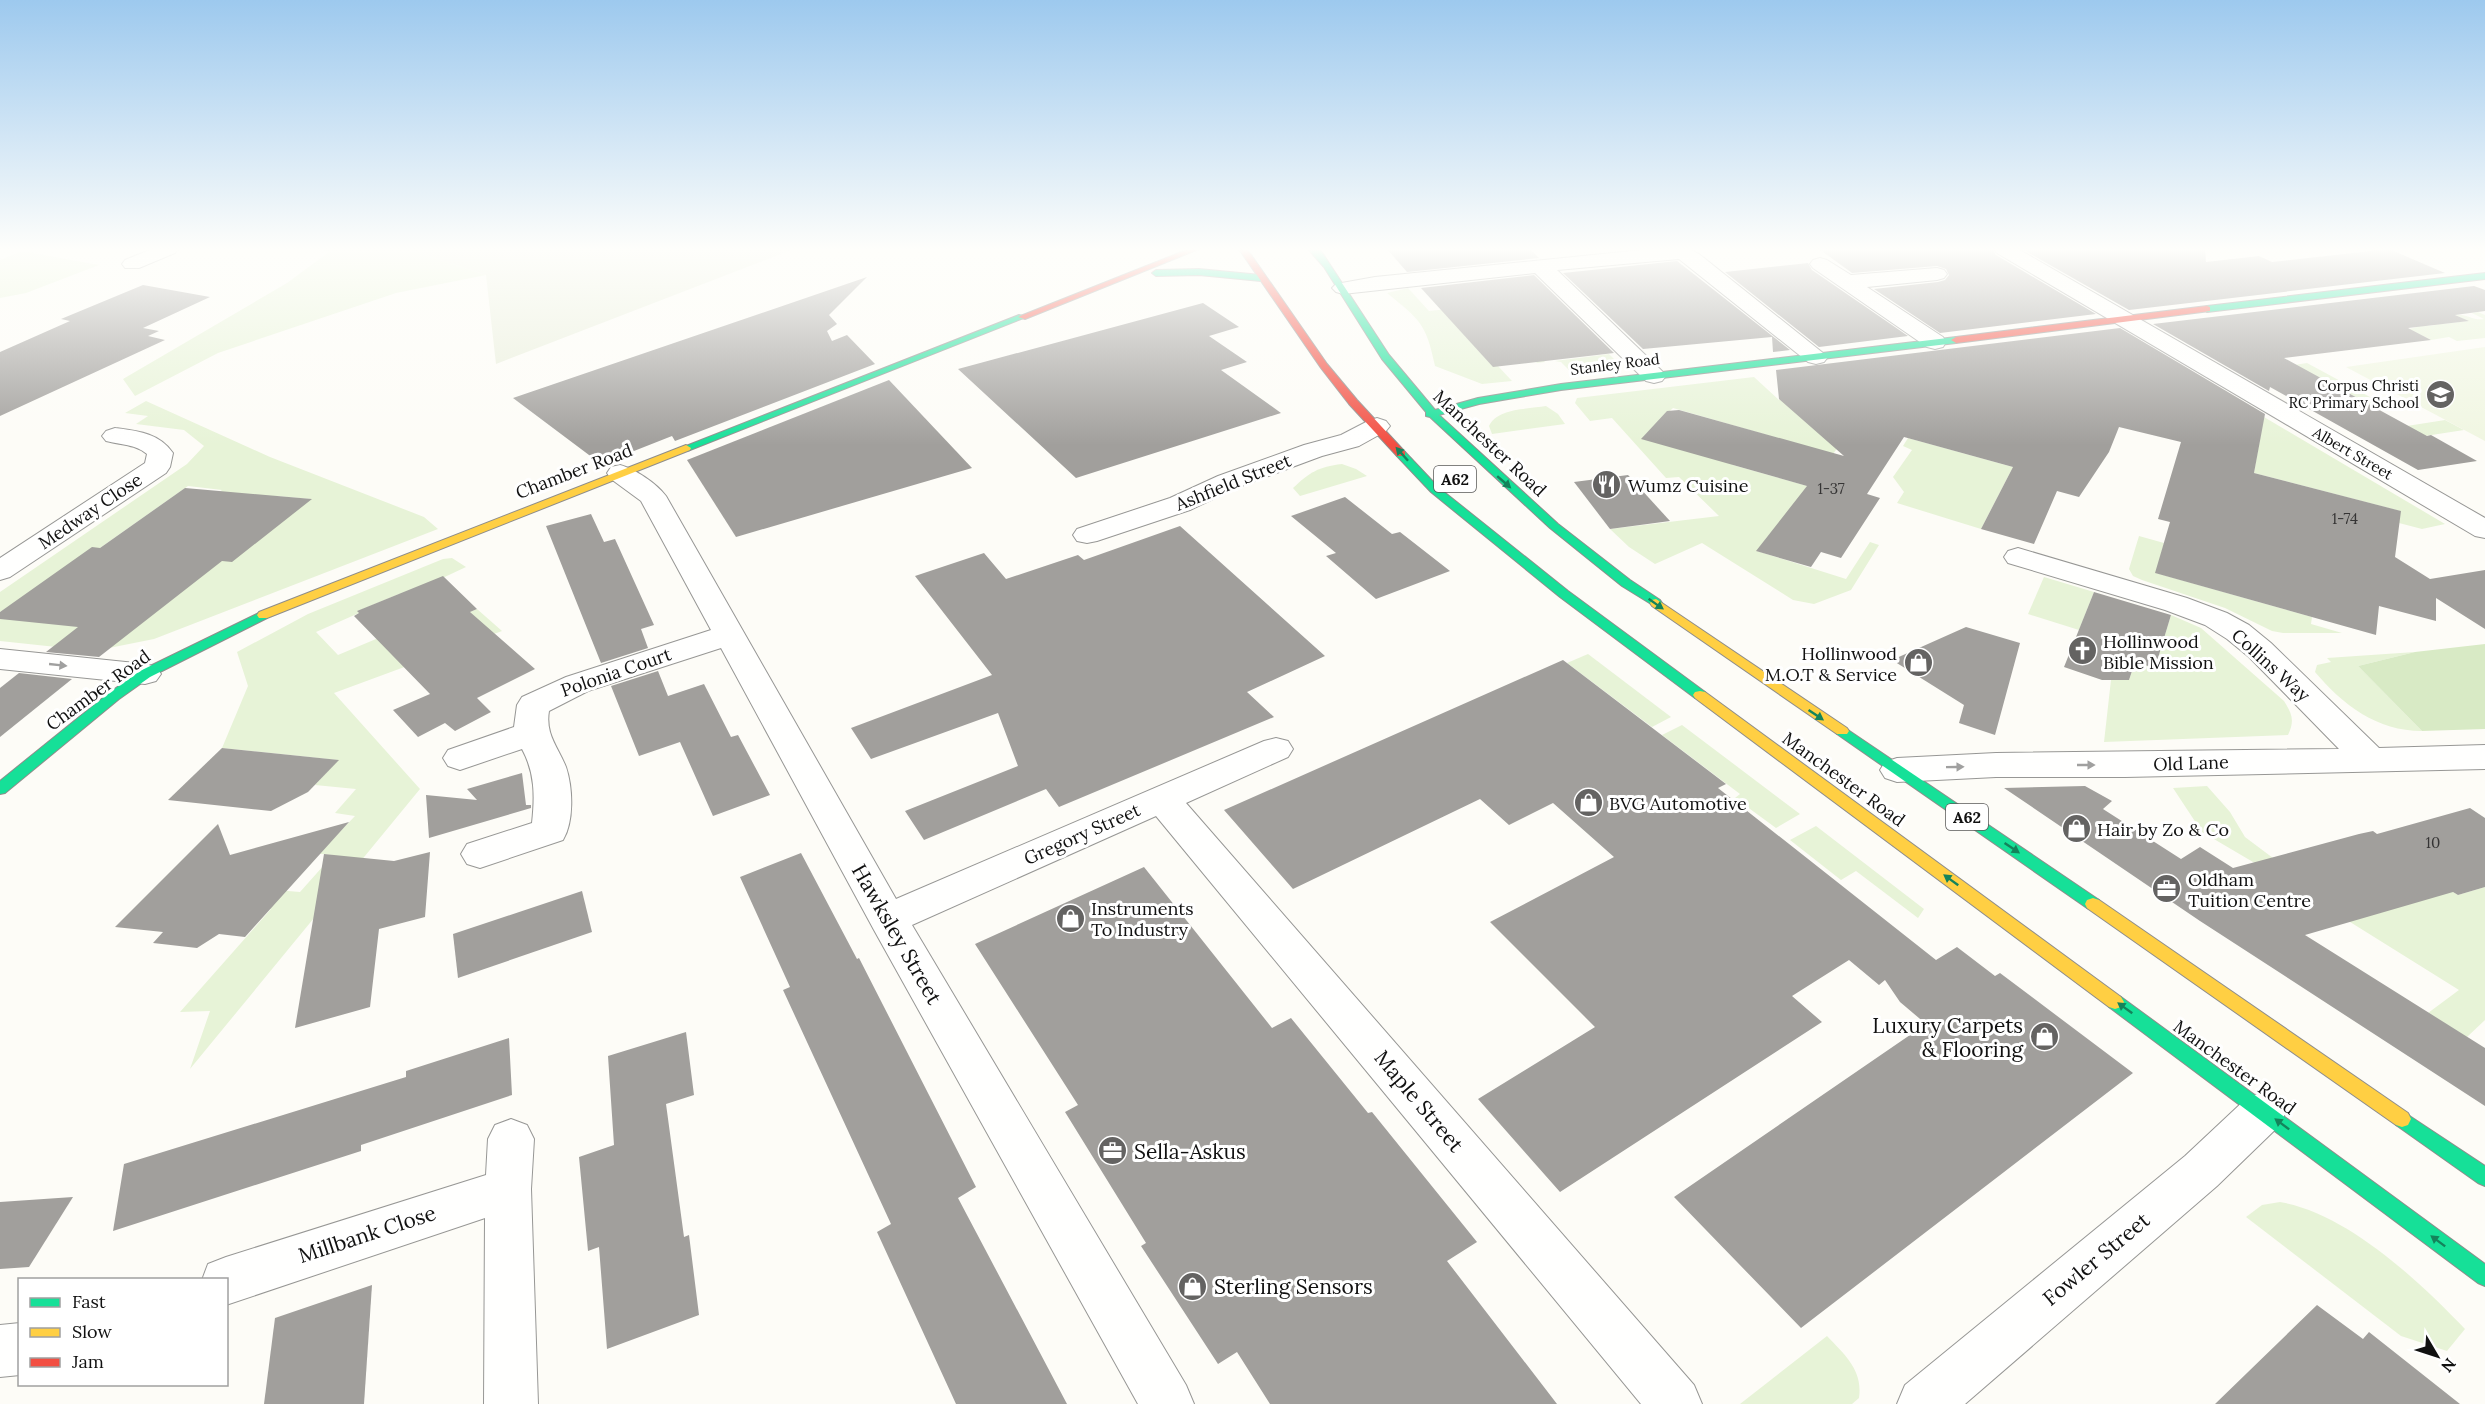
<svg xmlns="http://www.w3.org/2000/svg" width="2485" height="1404" viewBox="0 0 2485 1404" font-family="Lora,serif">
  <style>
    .green { fill: #e7f3d7; fill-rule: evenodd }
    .forest { fill: #d8eac5 }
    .cemetery { fill: #e9eedb }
    .pitch { fill: #f0f6e1 }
    .building { fill: #a19f9c }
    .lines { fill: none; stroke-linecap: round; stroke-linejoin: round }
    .street-casing { stroke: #979795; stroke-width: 2 }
    .fast-casing { stroke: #8e8d8b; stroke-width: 2 }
    .slow-casing { stroke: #8e8d8b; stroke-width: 2 }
    .jam-casing { stroke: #8e8d8b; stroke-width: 2 }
    .street { fill: #fffffe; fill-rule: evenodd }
    .fast { fill: #16e098; fill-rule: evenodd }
    .slow { fill: #ffcf43; fill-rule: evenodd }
    .jam { fill: #f24e42; fill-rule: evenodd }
    .oneway { fill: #14835b }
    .oneway2 { fill: #a0a09f }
    .labels { text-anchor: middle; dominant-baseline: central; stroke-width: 6; stroke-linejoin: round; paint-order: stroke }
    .far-street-label { font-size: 15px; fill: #111; stroke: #fff }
    .far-poi-label { font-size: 15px; fill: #111; stroke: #fff; text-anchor: end }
    .number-label { font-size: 15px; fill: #353434 }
    .shield { fill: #fff; stroke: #585858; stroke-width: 1.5 }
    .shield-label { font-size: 16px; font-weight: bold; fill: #111 }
    .street-label { font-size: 18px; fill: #111; stroke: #fff }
    .poi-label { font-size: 18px; fill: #111; stroke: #fff; text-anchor: start }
    .near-street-label { font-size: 21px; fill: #111; stroke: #fff }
    .near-poi-label { font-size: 21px; fill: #111; stroke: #fff; text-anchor: start }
  </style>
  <rect width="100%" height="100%" fill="#fdfcf7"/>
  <!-- green -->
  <g class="green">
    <path d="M315 249H406L486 275 396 293 218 353 135 396 123 379 287 283 329 252Z"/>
    <path d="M22 251 99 265 26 293 0 298V260Z"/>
    <path d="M1408 288 1429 311 1476 306 1532 348 1545 362 1537 363 1520 345 1498 366 1512 381 1482 384 1435 366C1426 323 1420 320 1387 293Z"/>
    <path d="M2478 312 2485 315V338L2457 341 2449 337 2431 340 2409 329 2417 327 2405 321C2417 320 2424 328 2435 325L2423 319 2430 318 2443 324 2468 321 2455 315C2466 313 2473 321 2484 319L2472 313Z"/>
    <path d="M1609 354 1622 367 1572 373 1561 362 1555 361Z"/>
    <path d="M2307 363 2383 404 2357 408 2281 367Z"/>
    <path d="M2193 375 2445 524 2422 529 2399 523 2400 511 2254 473 2261 433 2231 426Z"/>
    <path d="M1754 377 1779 400 1788 399 1849 432 1833 454 1673 408 1644 436 1726 460 1733 465 1818 489 1768 536 1757 551 1846 579 1870 542 1879 545 1851 590 1814 604 1793 600 1702 543 1655 564 1629 547 1610 529 1719 516 1679 477 1666 478 1612 418 1590 421 1575 403 1577 398Z"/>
    <path d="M146 401 270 457 424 517 438 529 154 639 94 651 0 641V619L138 551 222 490 188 486 100 548 0 612V592L187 464 204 446 184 430 136 424 148 416 125 413ZM277 496 311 499 221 561 193 558Z"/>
    <path d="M1546 406 1558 414 1565 424 1492 434 1489 426C1497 408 1528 409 1546 406Z"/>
    <path d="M2445 420 2464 430 2412 438 2394 428Z"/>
    <path d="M1908 438 2013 467 1981 529 1897 503 1904 492 1893 477 1912 450 1903 446Z"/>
    <path d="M1342 464 1356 469 1367 476 1300 496 1293 488C1310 472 1318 467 1342 464Z"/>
    <path d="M2139 536 2164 543 2156 573 2312 617 2311 624 2342 633H2283L2272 631 2225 608 2142 580 2133 576 2129 569Z"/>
    <path d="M452 558 466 567 402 597 399 594 358 611 359 613 316 632 338 655 376 639 460 616 477 609 502 631 334 693 420 789 190 1069 210 1011 180 1012 271 909 249 906 264 889 300 892 333 855 299 852 332 840 355 816 335 813 356 789 315 785 338 760 222 748 248 686 237 652 308 614 443 559Z"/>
    <path d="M2044 577 2094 592 2079 630 2028 614Z"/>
    <path d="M2171 615 2201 628 2284 701C2292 714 2295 720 2288 735L2104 742 2111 680H2129L2135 662 2155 668Z"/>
    <path d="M2415 652 2358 666 2422 731C2377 731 2343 705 2315 672L2317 665 2331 662 2327 658Z"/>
    <path d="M1588 654 1671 717 1652 727 1567 663Z"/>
    <path d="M1682 725 1800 814 1776 828 1735 798 1740 794 1662 735Z"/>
    <path d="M2207 786 2230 812 2245 837 2285 867 2453 892 2458 895 2485 887V1020L2467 1037 2428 1013 2459 990 2270 872 2202 832 2173 788Z"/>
    <path d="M1816 826 1924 909 1918 918 1856 871 1841 880 1790 840Z"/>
    <path d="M2280 1202C2347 1213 2419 1281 2465 1329L2447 1351 2401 1336 2246 1217 2262 1205Z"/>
    <path d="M1827 1336C1845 1355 1863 1370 1859 1398L1852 1404H1740Z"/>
  </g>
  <!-- forest -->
  <path class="forest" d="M2485 644V729L2422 731 2358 666 2415 652Z"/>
  <!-- cemetery -->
  <path class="cemetery" d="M406 249H794L496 364 486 275Z"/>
  <!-- pitch -->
  <path class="pitch" d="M2485 347V441L2346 367Z"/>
  <!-- building -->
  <g class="building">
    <path d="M1387 249H1530L1539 258 1407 272Z"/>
    <path d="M1819 249H1992L1996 255 2096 314 1940 333 1874 289 1938 282 1945 280 1949 275 1946 269 1937 266 1852 273Z"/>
    <path d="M2022 249H2205L2206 262 2259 256 2272 262 2389 249 2445 273 2129 310Z"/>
    <path d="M1677 261 1695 275 1790 350 1773 352 1772 337 1643 349 1563 273Z"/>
    <path d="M1808 263 1812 270 1908 336 1819 347 1725 272Z"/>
    <path d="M1534 275 1614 353 1493 367 1421 288Z"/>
    <path d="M867 277 829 315 837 324 827 331 832 341 847 335 875 364 675 441 672 436 601 464 513 398Z"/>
    <path d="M143 285 210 297 143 328 159 331 148 336 165 340 0 416V352L70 321 61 319Z"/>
    <path d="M2474 286 2485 290V311L2455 315 2469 321 2408 328 2431 340 2284 358 2427 436 2431 435 2477 461 2418 470 2270 387 2269 391 2153 324Z"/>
    <path d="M1203 303 1239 327 1209 336 1247 362 1221 370 1281 413 1076 478 958 369Z"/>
    <path d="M2120 328 2265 414 2254 473 2401 511 2395 557 2430 579 2485 570V629L2436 598V621L2379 606 2376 635 2155 573 2170 522 2158 519 2181 442 2119 427 2109 452 2079 497 2057 491 2034 544 1981 529 2013 467 1904 437 1867 494 1880 498 1841 558 1821 552 1811 567 1756 551 1807 486 1641 439 1667 411 1679 410 1844 456 1779 399 1776 370Z"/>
    <path d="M889 380 972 468 736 537 687 460Z"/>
    <path d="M1628 475 1670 521 1610 529 1574 482Z"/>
    <path d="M185 488 312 499 232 562 222 561 99 657 46 652 78 627 0 619V612L92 547 100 548Z"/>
    <path d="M1345 497 1392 534 1400 532 1450 571 1376 599 1326 556 1336 553 1291 516Z"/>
    <path d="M591 514 604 542 615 539 654 625 641 629 648 648 601 663 546 526Z"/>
    <path d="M1180 526 1325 656 1247 692 1274 717 1059 807 1046 789 924 840 905 811 1018 766 998 713 871 759 851 728 992 675 915 576 984 553 1006 579 1078 555 1084 560Z"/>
    <path d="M443 576 477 609 470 612 535 669 477 698 491 712 455 731 445 723 418 737 393 710 430 694 354 616 359 613 357 611Z"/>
    <path d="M2094 592 2171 615 2155 668 2135 662 2129 680H2102L2064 667Z"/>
    <path d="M1966 627 2020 643 1995 735 1959 723 1964 705 1892 660Z"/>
    <path d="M1563 660 1726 784 1718 788 1936 960 1957 947 1995 976 2000 973 2133 1073 1801 1328 1674 1197 1926 1024 1900 1002 1885 980 1879 985 1849 960 1792 996 1822 1022 1560 1192 1478 1099 1595 1027 1490 922 1614 857 1553 803 1509 825 1480 799 1293 889 1224 810Z"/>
    <path d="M658 671 668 696 704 684 731 737 738 735 770 795 713 816 680 742 639 756 611 686Z"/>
    <path d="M19 673 72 679 0 737V688Z"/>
    <path d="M222 748 339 760 308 792 271 811 168 800Z"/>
    <path d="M522 773 526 805H531V808L429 838 426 795 477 800 467 789Z"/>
    <path d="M2085 786 2112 801 2103 809 2181 859 2200 847 2233 868 2359 834 2373 831 2377 834 2470 808 2485 818V887L2458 895 2453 892 2305 935 2485 1048V1106L2200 921 2004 788Z"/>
    <path d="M349 822 245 937 219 934 197 948 153 943 163 932 115 927 218 824 230 855Z"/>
    <path d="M430 852 425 917 379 929 370 1007 295 1028 324 854 394 861Z"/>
    <path d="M801 853 857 959 859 958 976 1187 958 1198 1067 1404H956L877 1232 891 1224 783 990 790 987 740 877Z"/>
    <path d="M1144 867 1272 1028 1291 1018 1368 1113 1372 1112 1477 1242 1447 1261 1557 1404H1270L1237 1352 1218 1364 1141 1246 1146 1243 1065 1112 1078 1105 975 944Z"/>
    <path d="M582 891 592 932 458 978 453 934Z"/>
    <path d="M686 1032 694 1095 666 1104 684 1237 689 1235 699 1315 607 1349 599 1247 588 1251 579 1157 614 1145 608 1056Z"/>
    <path d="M509 1038 512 1095 361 1145V1151L113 1231 124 1164 406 1077V1071Z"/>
    <path d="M73 1197 29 1267 0 1269V1202Z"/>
    <path d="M372 1285 364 1404H264L275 1318Z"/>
    <path d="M2317 1305 2363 1339 2369 1332 2460 1404H2215Z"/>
  </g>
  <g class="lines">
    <defs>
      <g id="street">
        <path d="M152 249H178L175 253 139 268H125L122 264 125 260Z"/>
        <path d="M1652 249H1689L1699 254 1828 357 1824 362 1816 364 1808 362 1679 259 1557 270 1662 371 1666 376 1662 381 1654 383 1646 381 1535 273 1343 294 1336 292 1332 288 1336 284 1375 277Z"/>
        <path d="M1994 249H2018L2485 518V538L2475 536 1997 253Z"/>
        <path d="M1820 258 1827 260 1851 275 1937 268 1944 270 1947 274 1944 278 1937 280 1867 287 1943 337 1946 342 1943 347 1935 349 1927 347 1813 268 1810 264 1813 260Z"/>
        <path d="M1377 418 1386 421 1390 426 1386 431 1359 446 1322 456 1236 488 1190 510 1097 541 1087 543 1077 541 1073 535 1077 529 1170 498 1218 476 1304 445 1341 435 1368 421Z"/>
        <path d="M115 428C138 431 159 433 173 453L170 467 166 473 10 577 0 580V558L145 463 147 454C135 444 121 445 106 441L102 436 106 431Z"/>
        <path d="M620 465C635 469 656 483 666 496L896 899 1264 741 1276 738 1288 741 1293 749 1288 757 1186 803 1694 1385 1702 1404H1641L1156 816 912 925 1186 1385 1194 1404H1138L874 930 721 648 588 691 549 711C545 734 558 747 566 767 573 788 574 822 563 840L480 868 467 864 461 854 467 844 532 823C535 796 535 773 522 749L460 770 448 766 443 758 448 750 514 727 517 705 522 697 566 677 711 630 641 501 611 479 607 473 611 467Z"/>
        <path d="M2018 548 2187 598 2227 613 2249 625 2271 643 2379 748 2485 745V769L2125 777H1996L1897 782 1885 778 1880 770 1885 762 1897 758 1996 753 2339 749 2249 657 2227 639 2205 625 2165 610 2008 563 2004 557 2008 551Z"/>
        <path d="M0 649 145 664 156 667 161 674 156 681 145 684 0 669Z"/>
        <path d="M2264 1092 2280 1097 2286 1111 2280 1125 2217 1186 1965 1404H1897L1905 1385 2185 1156 2248 1097Z"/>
        <path d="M511 1119 527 1125 534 1139 531 1189 538 1404H484L485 1218 226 1305V1280H202L208 1264 226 1257 486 1175 488 1139 495 1125Z"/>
        <path d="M20 1323V1375L0 1377V1325Z"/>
      </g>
      <g id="fast">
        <path d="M1308 249H1317L1321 251 1389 355 1435 410 1478 398 1561 384 1956 337 1961 340 1956 343 1561 390 1479 404 1439 415 1558 524 1630 580 1660 600 1662 603 1660 606 1656 607 1622 586 1550 528 1430 417 1426 416V412L1382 359 1324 267Z"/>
        <path d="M1199 269 1261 275 1265 278 1261 281 1199 275 1156 276 1152 273 1156 270Z"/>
        <path d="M2485 273V279L2207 312 2203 309 2207 306Z"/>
        <path d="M1019 315 1026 317 690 450 686 451 681 448Z"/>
        <path d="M1401 451 1405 452 1439 488 1568 591 1705 692 1707 695 1705 698H1695L1560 597 1431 492 1397 456 1396 454Z"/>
        <path d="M263 611 267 612 269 615 267 618 150 677 119 699 5 793 0 794V781L109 693 140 671Z"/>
        <path d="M1842 726 2099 900 2101 904 2099 908 2093 910 2087 908 1837 734 1835 731Z"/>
        <path d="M2115 995 2121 997 2485 1264V1286L2478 1283 2109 1007 2106 1002 2109 997Z"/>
        <path d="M2402 1111 2485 1166V1186L2478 1183 2396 1125 2393 1119 2396 1113Z"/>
      </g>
      <g id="slow">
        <path d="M686 445 691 448 690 450 267 618H259L257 615 259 612Z"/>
        <path d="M1656 599 1847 728 1849 731 1847 734H1837L1652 606 1650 603 1652 600Z"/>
        <path d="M1700 691 1705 692 2121 997 2124 1002 2121 1007 2115 1009 2109 1007 1695 698 1693 695 1695 692Z"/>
        <path d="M2093 898 2099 900 2408 1113 2411 1119 2408 1125 2402 1127 2396 1125 2087 908 2085 904 2087 900Z"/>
      </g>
      <g id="jam">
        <path d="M1189 249H1199L1025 319 1018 317Z"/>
        <path d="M1239 249H1247L1327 364 1357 400 1405 452V456H1397L1349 404 1321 368Z"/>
        <path d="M2207 306 2210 307V311L1956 343 1951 340 1956 337Z"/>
      </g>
    </defs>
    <!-- street casing -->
    <use href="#street" class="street-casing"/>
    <!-- fast casing -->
    <use href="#fast" class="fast-casing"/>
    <!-- slow casing -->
    <use href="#slow" class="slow-casing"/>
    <!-- jam casing -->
    <use href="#jam" class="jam-casing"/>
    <!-- street -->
    <use href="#street" class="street"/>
    <!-- fast -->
    <use href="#fast" class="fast"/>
    <!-- slow -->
    <use href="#slow" class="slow"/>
    <!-- jam -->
    <use href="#jam" class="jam"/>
  </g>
  <!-- one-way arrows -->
  <defs><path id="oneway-solid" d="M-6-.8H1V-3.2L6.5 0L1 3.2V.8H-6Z" transform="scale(1.5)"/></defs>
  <g class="oneway">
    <use href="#oneway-solid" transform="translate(1402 454) rotate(-132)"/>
    <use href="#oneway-solid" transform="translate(1504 482) rotate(41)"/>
    <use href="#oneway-solid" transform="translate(1656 604) rotate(35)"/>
    <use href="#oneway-solid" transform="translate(1816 715) rotate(34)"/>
    <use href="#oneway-solid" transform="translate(2012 848) rotate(34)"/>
    <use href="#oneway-solid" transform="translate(1951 880) rotate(-144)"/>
    <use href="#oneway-solid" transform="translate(2125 1008) rotate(-144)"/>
    <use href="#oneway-solid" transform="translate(2282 1124) rotate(-143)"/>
    <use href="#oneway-solid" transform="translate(2438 1241) rotate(-143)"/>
  </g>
  <g class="oneway2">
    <use href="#oneway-solid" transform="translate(58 665) rotate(6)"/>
    <use href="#oneway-solid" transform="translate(2086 765)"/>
    <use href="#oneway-solid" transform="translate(1955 767) rotate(-1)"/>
  </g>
  <!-- sky -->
  <linearGradient id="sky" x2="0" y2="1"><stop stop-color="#9dc9ee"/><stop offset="0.56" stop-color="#fefefb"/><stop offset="1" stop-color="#fefefb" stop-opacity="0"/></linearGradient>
  <rect width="2485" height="445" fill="url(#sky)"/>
  <!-- icons -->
  <defs>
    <symbol id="school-disc" viewBox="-11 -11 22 22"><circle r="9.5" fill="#646362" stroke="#fff"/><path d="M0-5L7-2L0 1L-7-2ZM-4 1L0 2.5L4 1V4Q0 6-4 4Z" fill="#fff"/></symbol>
    <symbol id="restaurant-disc" viewBox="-11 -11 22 22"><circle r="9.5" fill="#646362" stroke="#fff"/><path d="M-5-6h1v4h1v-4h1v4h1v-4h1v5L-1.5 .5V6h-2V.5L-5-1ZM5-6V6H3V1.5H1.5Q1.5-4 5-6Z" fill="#fff"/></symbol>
    <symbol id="church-disc" viewBox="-11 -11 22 22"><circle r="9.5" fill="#646362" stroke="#fff"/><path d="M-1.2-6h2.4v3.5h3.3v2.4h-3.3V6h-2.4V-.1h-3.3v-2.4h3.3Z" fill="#fff"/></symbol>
    <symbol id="shop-disc" viewBox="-11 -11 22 22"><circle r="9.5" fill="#646362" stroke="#fff"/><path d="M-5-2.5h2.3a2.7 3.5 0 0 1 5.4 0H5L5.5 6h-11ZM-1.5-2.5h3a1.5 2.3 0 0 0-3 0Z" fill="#fff"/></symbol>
    <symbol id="office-disc" viewBox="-11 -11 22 22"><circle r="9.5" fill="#646362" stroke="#fff"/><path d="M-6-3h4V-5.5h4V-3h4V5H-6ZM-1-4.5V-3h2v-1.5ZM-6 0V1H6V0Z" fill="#fff"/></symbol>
  </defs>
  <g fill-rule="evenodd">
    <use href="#school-disc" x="2424" y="378" width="33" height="33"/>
    <use href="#restaurant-disc" x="1590" y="468" width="33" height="33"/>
    <use href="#church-disc" x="2066" y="634" width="33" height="33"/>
    <use href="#shop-disc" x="1902" y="646" width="33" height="33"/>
    <use href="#shop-disc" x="1572" y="786" width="33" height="33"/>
    <use href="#shop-disc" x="2060" y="812" width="33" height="33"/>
    <use href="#office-disc" x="2150" y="872" width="33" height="33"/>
    <use href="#shop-disc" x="1054" y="902" width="33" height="33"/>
    <use href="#shop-disc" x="2028" y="1020" width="33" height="33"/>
    <use href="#office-disc" x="1096" y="1134" width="33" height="33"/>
    <use href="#shop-disc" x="1176" y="1270" width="33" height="33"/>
  </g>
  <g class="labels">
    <!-- far-street labels -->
    <g class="far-street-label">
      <text transform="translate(1615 364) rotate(-7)">Stanley Road</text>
      <text transform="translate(2353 453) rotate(30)">Albert Street</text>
    </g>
    <!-- far-poi labels -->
    <g class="far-poi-label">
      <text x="2419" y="385">Corpus Christi<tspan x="2419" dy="17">RC Primary School</tspan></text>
    </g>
    <!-- number labels -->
    <g class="number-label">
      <text x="1831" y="488">1-37</text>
      <text x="2345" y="518">1-74</text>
      <text x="2433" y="842">10</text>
    </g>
    <!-- shield labels -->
    <g class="shield">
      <rect x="1434" y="466" width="42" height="26" rx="4.5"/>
      <rect x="1946" y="804" width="42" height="26" rx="4.5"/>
    </g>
    <g class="shield-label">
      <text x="1455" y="479">A62</text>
      <text x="1967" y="817">A62</text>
    </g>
    <!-- street labels -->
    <g class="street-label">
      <text transform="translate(1490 443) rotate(43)">Manchester Road</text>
      <text transform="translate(574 471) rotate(-21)">Chamber Road</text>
      <text transform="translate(1233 482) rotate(-22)">Ashfield Street</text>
      <text transform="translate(90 511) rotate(-34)">Medway Close</text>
      <text transform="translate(2271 665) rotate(42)">Collins Way</text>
      <text transform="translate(616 672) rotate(-19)">Polonia Court</text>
      <text transform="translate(98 690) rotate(-36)">Chamber Road</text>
      <text transform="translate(2191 763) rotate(-2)">Old Lane</text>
      <text transform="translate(1844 779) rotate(36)">Manchester Road</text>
      <text transform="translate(1082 834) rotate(-24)">Gregory Street</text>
      <text transform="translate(2235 1067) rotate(36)">Manchester Road</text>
    </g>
    <!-- poi labels -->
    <g class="poi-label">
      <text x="1628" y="485">Wumz Cuisine</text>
      <text x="2103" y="641">Hollinwood<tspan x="2103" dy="21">Bible Mission</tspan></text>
      <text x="1897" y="653" text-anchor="end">Hollinwood<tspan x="1897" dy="21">M.O.T &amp; Service</tspan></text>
      <text x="1609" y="803">BVG Automotive</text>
      <text x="2097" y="829">Hair by Zo &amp; Co</text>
      <text x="2188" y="879">Oldham<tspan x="2188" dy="21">Tuition Centre</tspan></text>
      <text x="1091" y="908">Instruments<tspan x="1091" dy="21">To Industry</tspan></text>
    </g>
    <!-- near-street labels -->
    <g class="near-street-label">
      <text transform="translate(897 934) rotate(60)">Hawksley Street</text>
      <text transform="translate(1419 1101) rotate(50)">Maple Street</text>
      <text transform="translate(367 1234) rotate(-18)">Millbank Close</text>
      <text transform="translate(2096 1259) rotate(-40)">Fowler Street</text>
    </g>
    <!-- near-poi labels -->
    <g class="near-poi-label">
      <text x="2023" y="1025" text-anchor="end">Luxury Carpets<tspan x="2023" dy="24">&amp; Flooring</tspan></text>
      <text x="1134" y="1151">Sella-Askus</text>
      <text x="1214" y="1286">Sterling Sensors</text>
    </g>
  </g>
  <!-- legend -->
  <rect x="18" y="1278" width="210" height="108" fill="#ffffff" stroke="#a0a0a0" stroke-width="1.5"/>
  <rect x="30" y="1298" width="30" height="9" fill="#16e098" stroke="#a0a0a0" stroke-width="1.5"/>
  <text x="72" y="1308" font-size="18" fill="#111111">Fast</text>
  <rect x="30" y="1328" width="30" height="9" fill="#ffcf43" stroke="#a0a0a0" stroke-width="1.5"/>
  <text x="72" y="1338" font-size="18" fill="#111111">Slow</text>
  <rect x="30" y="1358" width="30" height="9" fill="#f24e42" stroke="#a0a0a0" stroke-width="1.5"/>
  <text x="72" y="1368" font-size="18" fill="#111111">Jam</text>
  <!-- north arrow -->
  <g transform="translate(2437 1356) rotate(129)" stroke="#ffffff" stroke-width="4.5" paint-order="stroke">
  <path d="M0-4.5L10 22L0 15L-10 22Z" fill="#111111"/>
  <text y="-9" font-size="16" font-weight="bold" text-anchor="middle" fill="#111111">N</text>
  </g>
</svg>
